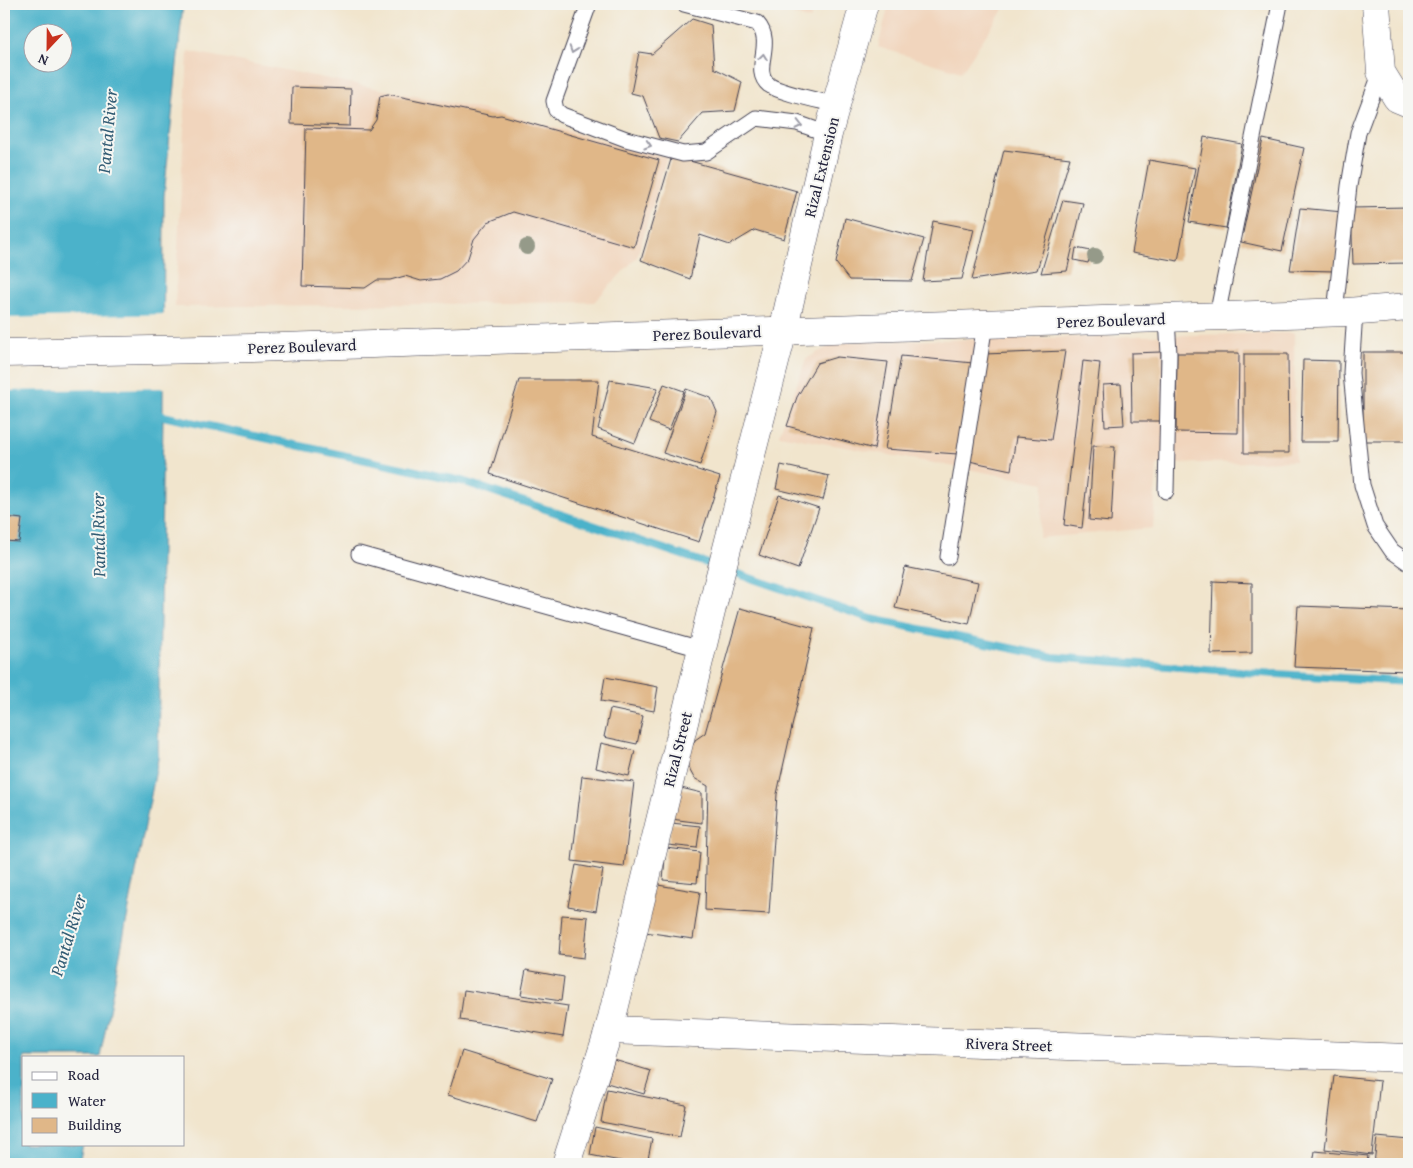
<svg xmlns="http://www.w3.org/2000/svg" width="1413" height="1168" viewBox="0 0 1413 1168" font-family="'Gentium Book Plus',serif">
  <style>
    .built { fill: #f1d5bd }
    .water { fill: #4bb2ca; stroke: #366a82; fill-rule: evenodd }
    .pier { fill: #f1e5cd }
    .lines { fill: none; stroke-linecap: round; stroke-linejoin: round }
    .stream { stroke: #4bb2ca; stroke-width: 8 }
    .building { fill: #e0b788 }
    .lane-casing { stroke: #413f51; stroke-width: 17 }
    .street-casing { stroke: #413f51; stroke-width: 29 }
    .primary-casing { stroke: #413f51; stroke-width: 29 }
    .lane { stroke: #fff; stroke-width: 15 }
    .street { stroke: #fff; stroke-width: 28 }
    .primary { stroke: #fff; stroke-width: 28 }
    .tree { fill: #959a89 }
    .oneway { stroke: #9c9ca7 }
    .labels { text-anchor: middle; dominant-baseline: central; stroke-width: 4; stroke-linejoin: round; paint-order: stroke }
    .street-label { font-size: 16px; fill: #22223b; stroke: #f6f6f2 }
    .water-label { font-size: 18px; font-style: italic; fill: #325c74; stroke: #f6f6f2 }
  </style>
  <rect width="100%" height="100%" fill="#f6f6f2"/>
  <filter id="ink" filterUnits="userSpaceOnUse"><feTurbulence type="fractalNoise" baseFrequency=".02" numOctaves="2"/><feDisplacementMap in="SourceGraphic" scale="10" xChannelSelector="R" yChannelSelector="G"/><feConvolveMatrix kernelMatrix="1 2 1 2 8 2 1 2 1" color-interpolation-filters="sRGB"/></filter>
  <filter id="wash" filterUnits="userSpaceOnUse"><feTurbulence type="fractalNoise" baseFrequency=".0096" numOctaves="4" result="noise"/><feDisplacementMap in="SourceGraphic" scale="20" xChannelSelector="R" yChannelSelector="G"/><feGaussianBlur stdDeviation="1.12" result="paint"/><feColorMatrix in="noise" values="0 0 0 0 0 0 0 0 0 0 0 0 0 0 0 0 0 1.4 0 .05"/><feComposite in="paint" operator="in"/></filter>
  <g filter="url(#wash)">
    <rect width="100%" height="100%" fill="#f1e5cd"/>
    <!-- built -->
    <g class="built">
      <path d="M765 4H815L810 20Z"/>
      <path d="M889 4H1007L961 72 878 47Z"/>
      <path d="M188 51 495 112 667 157 637 257 594 302 175 307Z"/>
      <path d="M1294 333 1295 461 1157 464 1153 528 1039 538 1044 483 779 435 806 359 837 342Z"/>
    </g>
    <!-- water -->
    <path class="water" d="M11 4H183L164 196 163 416 158 759 100 1057H24V1144H83L79 1164H4V537L7 499 4 489V75ZM32 32H62V62H32Z"/>
    <!-- pier -->
    <path class="pier" d="M166 314V388L4 391V318Z"/>
    <g class="lines">
      <!-- stream -->
      <path class="stream" d="M155 410 163 416 462 481 872 619 1053 657 1244 672 1409 682"/>
    </g>
    <g id="blocks">
      <!-- building -->
      <g class="building">
        <path d="M692 19 711 25 714 68 742 82 735 111 703 113 678 142 659 138 643 96 631 93 639 52 652 54Z"/>
        <path d="M292 87 351 89 350 126 291 124Z"/>
        <path d="M388 94 493 116 501 115 659 160 634 247 513 212 488 222 474 239 468 258 456 271 440 279 421 281 405 276 390 280H377L365 288 302 286 306 128 369 130 376 120 380 96Z"/>
        <path d="M1204 137 1242 144 1226 228 1189 222Z"/>
        <path d="M1263 139 1304 148 1282 251 1241 242Z"/>
        <path d="M1004 150 1070 158 1037 270 972 280Z"/>
        <path d="M672 156 797 191 784 239 755 230 730 245 700 235 690 279 641 260Z"/>
        <path d="M1149 160 1195 168 1178 261 1132 253Z"/>
        <path d="M1063 200 1083 203 1067 271 1041 273Z"/>
        <path d="M1409 207V263L1353 264 1351 208Z"/>
        <path d="M1300 208 1343 212 1335 271 1290 270Z"/>
        <path d="M845 218 924 239 912 281 849 280 836 263Z"/>
        <path d="M933 221 974 229 962 279 923 281Z"/>
        <path d="M1076 248 1091 251 1088 263 1074 260Z"/>
        <path d="M1065 351 1051 440 1016 437 1011 470 969 461 984 354Z"/>
        <path d="M1161 352 1162 421H1132L1131 353Z"/>
        <rect x="1363" y="352" width="46" height="89"/>
        <path d="M1177 353H1239L1238 433 1176 432Z"/>
        <path d="M1244 354H1288L1289 453H1244Z"/>
        <path d="M901 356 973 363 958 454 885 449Z"/>
        <path d="M837 357 888 362 874 449 787 426 797 397 817 363Z"/>
        <path d="M1303 360 1339 361 1338 442H1301Z"/>
        <path d="M1083 361 1100 363 1082 528 1064 525Z"/>
        <path d="M519 380H599L592 437 720 477 699 542 490 474Z"/>
        <path d="M610 380 658 388 635 443 598 429Z"/>
        <path d="M664 384 684 391 669 430 649 422Z"/>
        <path d="M1121 384 1124 425 1105 426 1103 385Z"/>
        <path d="M686 389 711 398 717 412 700 465 663 453Z"/>
        <path d="M1093 446 1115 447 1111 522 1089 520Z"/>
        <path d="M781 465 829 476 823 500 776 489Z"/>
        <path d="M4 490 7 499 6 517 22 519 19 542 4 541Z"/>
        <path d="M779 495 819 508 798 569 759 555Z"/>
        <path d="M905 567 978 582 969 624 895 608Z"/>
        <path d="M1213 581 1252 583V653L1211 654Z"/>
        <path d="M1298 606 1409 610V671L1294 667Z"/>
        <path d="M740 608 814 628 777 794 769 914 705 910 708 786 694 778 688 767V755L695 740 705 733Z"/>
        <path d="M605 677 658 687 654 711 601 701Z"/>
        <path d="M610 709 643 716 637 744 604 737Z"/>
        <path d="M601 743 635 751 629 776 596 768Z"/>
        <path d="M582 776 634 782 624 867 572 861Z"/>
        <path d="M681 788 702 793V823L671 819Z"/>
        <path d="M671 823 700 826 697 848 668 845Z"/>
        <path d="M666 848 700 852 697 883 663 880Z"/>
        <path d="M576 865 603 870 596 911 568 906Z"/>
        <path d="M652 884 700 892 693 939 645 932Z"/>
        <path d="M562 915 588 917 584 958 559 955Z"/>
        <path d="M526 970 564 977 561 1001 521 995Z"/>
        <path d="M464 990 568 1006 563 1037 460 1020Z"/>
        <path d="M462 1051 552 1079 537 1122 448 1095Z"/>
        <path d="M614 1060 651 1071 644 1094 607 1083Z"/>
        <path d="M1334 1076 1380 1081 1372 1155 1325 1149Z"/>
        <path d="M607 1089 686 1105 680 1137 601 1122Z"/>
        <path d="M595 1127 652 1139 647 1164H635L590 1155Z"/>
        <path d="M1377 1137 1409 1140V1164H1374Z"/>
        <path d="M1315 1151 1368 1156 1367 1164H1313Z"/>
      </g>
    </g>
  </g>
  <g filter="url(#ink)">
    <use href="#blocks" fill-opacity="0" stroke="#413f51" stroke-width="1"/>
    <g class="lines">
      <defs>
        <g id="lane">
          <path d="M589 4 554 101 556 110 562 115 626 139 683 154 706 152 756 118 797 123 828 134"/>
          <path d="M684 4 757 23C776 44 750 70 769 85 780 93 822 101 837 105"/>
          <path d="M1355 311 1351 373 1362 485 1375 526 1392 551 1409 563"/>
          <path d="M1335 312 1349 186 1358 133 1381 72"/>
          <path d="M1217 316 1280 4"/>
          <path d="M1166 491 1169 354 1167 318"/>
          <path d="M359 554 701 649"/>
          <path d="M948 557 985 324"/>
        </g>
        <g id="street">
          <path d="M1376 4 1381 72 1397 98 1409 103"/>
          <path d="M609 1030 1409 1058"/>
          <path d="M566 1164 609 1030 717 587 783 331 828 134 864 4"/>
        </g>
        <path id="primary" d="M4 353 252 348 1347 312 1409 307"/>
      </defs>
      <!-- lane casing -->
      <use href="#lane" class="lane-casing"/>
      <!-- street casing -->
      <use href="#street" class="street-casing"/>
      <!-- primary casing -->
      <use href="#primary" class="primary-casing"/>
      <!-- lane -->
      <use href="#lane" class="lane"/>
      <!-- street -->
      <use href="#street" class="street"/>
      <!-- primary -->
      <use href="#primary" class="primary"/>
    </g>
    <!-- trees -->
    <g class="tree">
      <circle cx="527" cy="247" r="8"/>
      <circle cx="1095" cy="256" r="8"/>
    </g>
    <!-- one-way arrows -->
    <defs><path id="oneway-chevron" d="M-2-3.5L2.5 0L-2 3.5" fill="none" stroke-width="1.6" stroke-linecap="round" stroke-linejoin="round" transform="scale(1.25)"/></defs>
    <g class="oneway">
      <use href="#oneway-chevron" transform="translate(573 50) rotate(109)"/>
      <use href="#oneway-chevron" transform="translate(763 57) rotate(-83)"/>
      <use href="#oneway-chevron" transform="translate(799 125) rotate(14)"/>
      <use href="#oneway-chevron" transform="translate(648 145) rotate(16)"/>
    </g>
  </g>
  <g class="labels">
    <!-- street labels -->
    <g class="street-label">
      <text transform="translate(821 167) rotate(-76)">Rizal Extension</text>
      <text transform="translate(1111 320) rotate(-2)">Perez Boulevard</text>
      <text transform="translate(707 333) rotate(-2)">Perez Boulevard</text>
      <text transform="translate(302 346) rotate(-2)">Perez Boulevard</text>
      <text transform="translate(677 749) rotate(-76)">Rizal Street</text>
      <text transform="translate(1009 1044) rotate(2)">Rivera Street</text>
    </g>
    <!-- water labels -->
    <g class="water-label">
      <text transform="translate(107 131) rotate(-85)">Pantal River</text>
      <text transform="translate(98 535) rotate(-91)">Pantal River</text>
      <text transform="translate(68 935) rotate(-73)">Pantal River</text>
    </g>
  </g>
  <!-- margin -->
  <rect width="1413" height="1168" fill="none" stroke="#f6f6f2" stroke-width="20"/>
  <!-- legend -->
  <rect x="22" y="1056" width="162" height="90" fill="#f6f6f2" stroke="#a1a1a9"/>
  <rect x="32" y="1072" width="25" height="8" fill="#ffffff" stroke="#a1a1a9"/>
  <text x="68" y="1080" font-size="15" fill="#22223b">Road</text>
  <rect x="32" y="1093" width="25" height="15" fill="#4bb2ca" stroke="#a1a1a9"/>
  <text x="68" y="1106" font-size="15" fill="#22223b">Water</text>
  <rect x="32" y="1118" width="25" height="15" fill="#e0b788" stroke="#a1a1a9"/>
  <text x="68" y="1130" font-size="15" fill="#22223b">Building</text>
  <!-- north arrow -->
  <g transform="translate(48 48) rotate(202)"><circle r="24" fill="#f6f6f2" stroke="#a1a1a9"/>
  <path d="M0-4L9 19L0 12L-9 19Z" fill="#c8321e"/>
  <text y="-8" font-size="14" font-weight="bold" text-anchor="middle" fill="#22223b">N</text>
  </g>
</svg>
